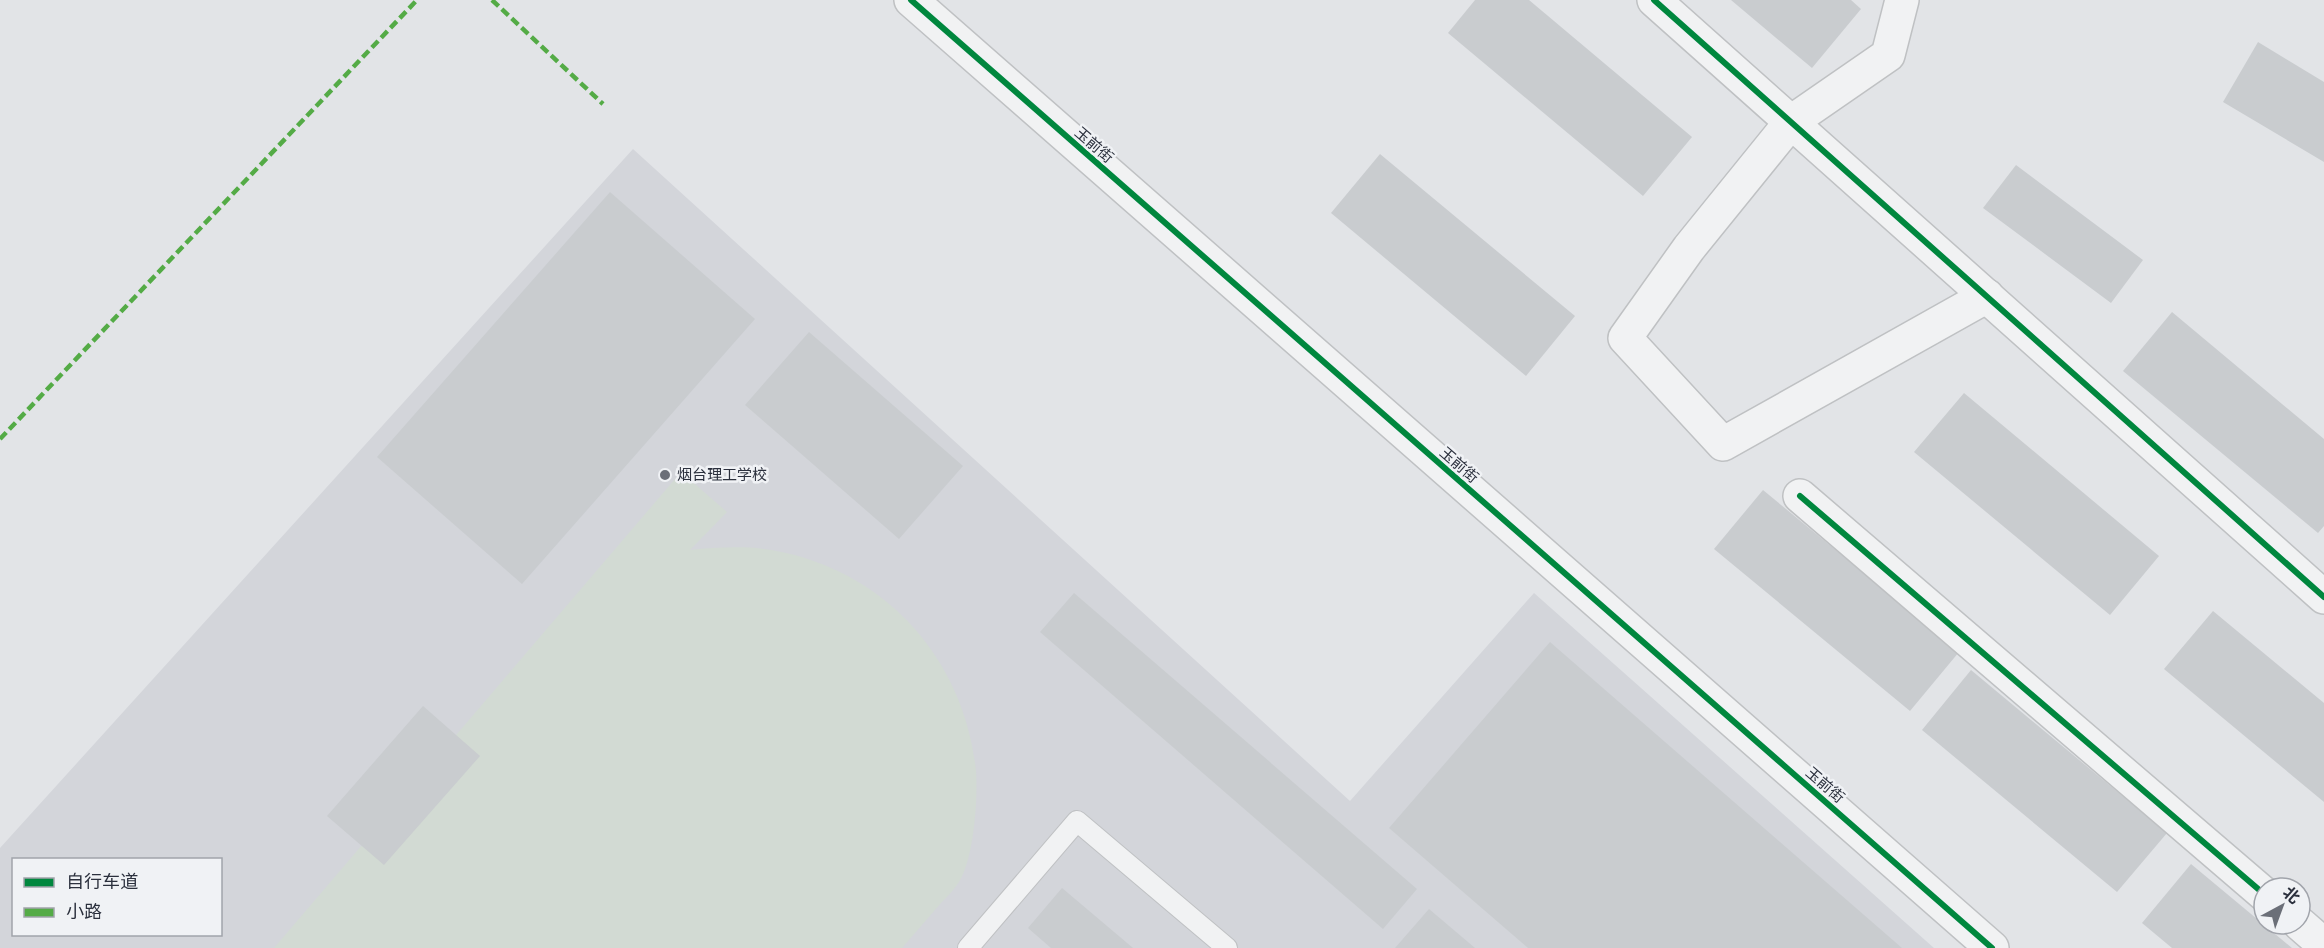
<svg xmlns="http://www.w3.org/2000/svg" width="2324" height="948" viewBox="0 0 2324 948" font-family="Roboto,'Noto Sans SC',sans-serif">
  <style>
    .built { fill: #d3d5da; fill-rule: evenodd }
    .green { fill: #d2dad3 }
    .building { fill: #c9cccf }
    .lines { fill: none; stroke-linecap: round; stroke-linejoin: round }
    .service-casing { stroke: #bfc1c3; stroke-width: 22 }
    .minor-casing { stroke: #bfc1c3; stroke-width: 36 }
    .tertiary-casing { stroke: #bfc1c3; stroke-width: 36 }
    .service { stroke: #f1f2f3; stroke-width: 20 }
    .minor { stroke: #f1f2f3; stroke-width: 33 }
    .tertiary { stroke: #f1f2f3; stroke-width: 33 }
    .quiet { stroke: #54ab46; stroke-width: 4.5; stroke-dasharray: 9 4.5; stroke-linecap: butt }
    .cycleway-casing { stroke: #f0f2f5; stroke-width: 10 }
    .cycleway { stroke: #00873e; stroke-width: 6 }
    .poi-dot { fill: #6b6f78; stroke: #f0f2f5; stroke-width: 2 }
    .labels { text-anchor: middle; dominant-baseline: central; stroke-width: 5; stroke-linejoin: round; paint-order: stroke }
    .street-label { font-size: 15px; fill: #2b303d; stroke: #f0f2f5 }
    .poi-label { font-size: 15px; fill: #2b303d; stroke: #f0f2f5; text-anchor: start }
  </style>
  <rect width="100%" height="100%" fill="#e2e4e7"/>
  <!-- built -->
  <path class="built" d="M633 149 1350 801 1534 593 1934 948H0V848ZM14 860H220V934H14Z"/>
  <!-- green -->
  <path class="green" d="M681 472 727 512 690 550C722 547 754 545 786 553 891 577 965 663 976 771 978 799 974 858 959 882 954 890 947 897 941 903 928 918 915 933 902 948H274Z"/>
  <!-- building -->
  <g class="building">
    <path d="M1475 0H1529L1692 137 1643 196 1448 33Z"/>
    <path d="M1731 0H1851L1861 9 1812 68Z"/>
    <path d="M2258 42 2324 82V162L2223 102Z"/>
    <path d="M1380 154 1575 316 1526 376 1331 213Z"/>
    <path d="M2016 165 2143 260 2111 303 1983 208Z"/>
    <path d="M610 192 755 319 522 584 377 457Z"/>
    <path d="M2172 312 2324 439V526L2318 533 2123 371Z"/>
    <path d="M809 332 963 466 899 539 745 405Z"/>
    <path d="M1964 393 2159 556 2110 615 1914 452Z"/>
    <path d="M1763 490 1959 652 1910 711 1714 549Z"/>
    <path d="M1074 593 1417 889 1383 929 1040 632Z"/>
    <path d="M2213 611 2324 703V802L2164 669Z"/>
    <path d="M1550 642 1902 948H1528L1389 828Z"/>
    <path d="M1971 670 2167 833 2117 892 1922 730Z"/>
    <path d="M423 706 480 756 384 865 327 816Z"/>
    <path d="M2191 864 2292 948H2172L2142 923Z"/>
    <path d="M1062 888 1133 948H1051L1028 928Z"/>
    <path d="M1429 909 1475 948H1395Z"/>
  </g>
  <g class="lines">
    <defs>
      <path id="service" d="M968 948 1077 821 1227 948"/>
      <g id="minor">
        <path d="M1654 0 2324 597"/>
        <path d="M1902 0 1888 55 1791 122 1689 248 1625 338 1723 444 1987 296"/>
        <path d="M1800 496 2264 894"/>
        <path d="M2300 924 2324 945"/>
      </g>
      <path id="tertiary" d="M911 0 1992 948"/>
    </defs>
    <!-- service casing -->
    <use href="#service" class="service-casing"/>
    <!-- minor casing -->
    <use href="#minor" class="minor-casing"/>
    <!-- tertiary casing -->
    <use href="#tertiary" class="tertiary-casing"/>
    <!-- service -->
    <use href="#service" class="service"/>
    <!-- minor -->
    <use href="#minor" class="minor"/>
    <!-- tertiary -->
    <use href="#tertiary" class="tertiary"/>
    <!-- quiet -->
    <g class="quiet">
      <path d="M492 0 603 104"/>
      <path d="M0 439 417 0"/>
    </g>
    <defs>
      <g id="cycleway">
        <path d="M911 0 1992 948"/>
        <path d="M1654 0 2324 597"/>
        <path d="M1800 496 2264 894"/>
      </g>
    </defs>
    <!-- cycleway casing -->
    <use href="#cycleway" class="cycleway-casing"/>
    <!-- cycleway -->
    <use href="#cycleway" class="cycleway"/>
  </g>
  <!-- markers -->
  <circle class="poi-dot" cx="665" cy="475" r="6"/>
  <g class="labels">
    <!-- street labels -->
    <g class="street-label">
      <text transform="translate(1094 145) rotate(41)">玉前街</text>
      <text transform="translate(1459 465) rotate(41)">玉前街</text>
      <text transform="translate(1825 785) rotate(41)">玉前街</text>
    </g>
    <!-- poi labels -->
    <g class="poi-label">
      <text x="677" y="475">烟台理工学校</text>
    </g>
  </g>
  <!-- legend -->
  <rect x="12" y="858" width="210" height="78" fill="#f0f2f5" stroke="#a1a4ab" stroke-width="1.5"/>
  <rect x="24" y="878" width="30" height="9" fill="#00873e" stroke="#a1a4ab" stroke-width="1.5"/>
  <text x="66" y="888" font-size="18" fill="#2b303d">自行车道</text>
  <rect x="24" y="908" width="30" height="9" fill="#54ab46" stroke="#a1a4ab" stroke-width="1.5"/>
  <text x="66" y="918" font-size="18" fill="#2b303d">小路</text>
  <!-- north arrow -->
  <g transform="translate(2282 906) rotate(41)"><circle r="28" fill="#f0f2f5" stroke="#a1a4ab" stroke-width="1.5"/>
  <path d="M0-4.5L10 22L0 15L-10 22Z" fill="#6b6f78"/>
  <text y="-9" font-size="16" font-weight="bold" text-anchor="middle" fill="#2b303d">北</text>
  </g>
</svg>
